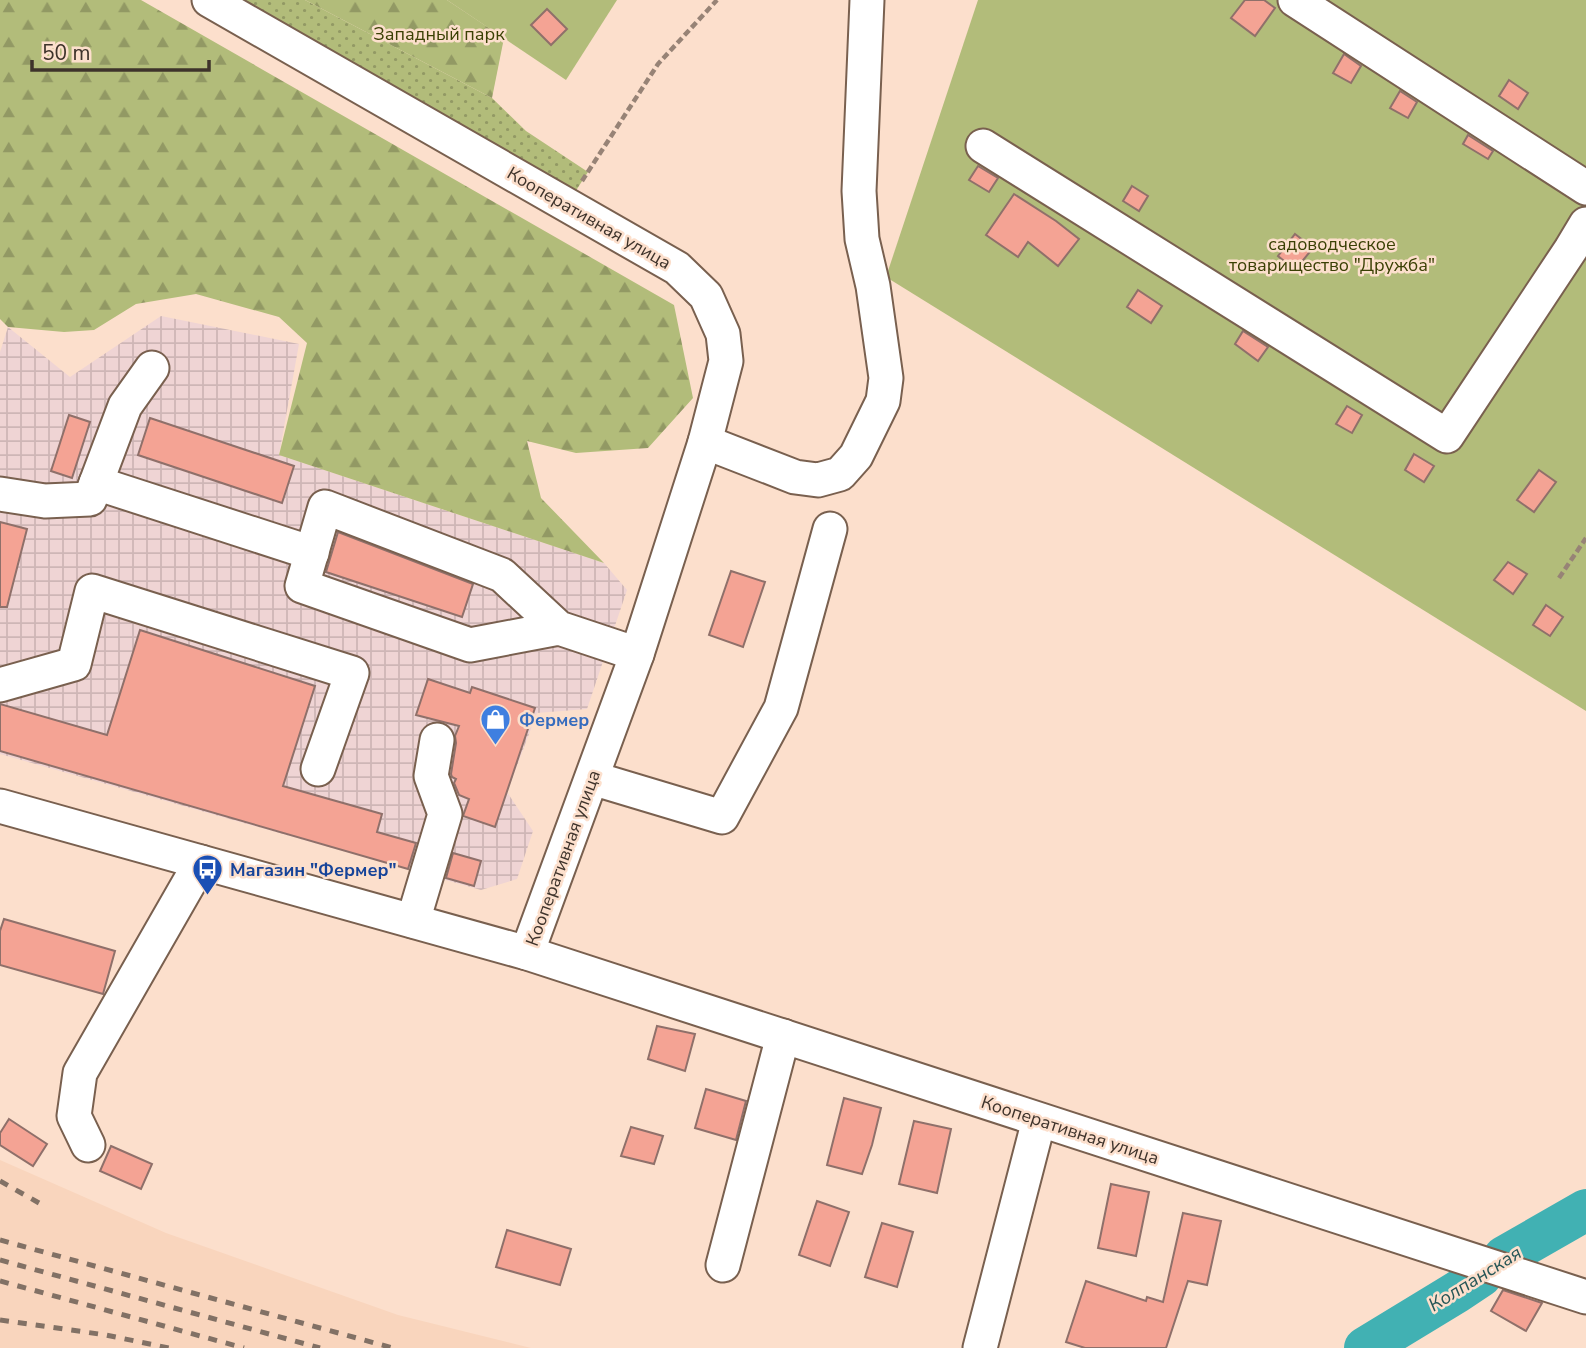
<svg xmlns="http://www.w3.org/2000/svg" width="1586" height="1348" viewBox="0 0 1586 1348" font-family="'Nunito Sans',sans-serif">
  <style>
    .built { fill: #f9d5bd }
    .industrial { fill: url(#industrial-grid) }
    .grass { fill: url(#grass-dots) }
    .forest { fill: url(#forest-firs) }
    .garden { fill: #b2bc7a }
    .lines { fill: none; stroke-linecap: round; stroke-linejoin: round }
    .river { stroke: #41b1b3; stroke-width: 42 }
    .building { fill: #f4a394; stroke: #8f706a; stroke-width: 2 }
    .minor-casing { stroke: #79604f; stroke-width: 37 }
    .path { stroke: #978376; stroke-width: 4.5; stroke-dasharray: 7 3.5; stroke-linecap: butt }
    .minor { stroke: #fff; stroke-width: 33 }
    .rail { stroke: #827165; stroke-width: 5; stroke-dasharray: 9 9; stroke-linecap: butt }
    .labels { text-anchor: middle; dominant-baseline: central; stroke-width: 5; stroke-linejoin: round; paint-order: stroke }
    .park-label { font-size: 18px; fill: #3a4004; stroke: #fcdfcc }
    .street-label { font-size: 18px; fill: #3e332b; stroke: #fcdfcc }
    .shop-label { font-size: 18px; font-weight: bold; fill: #366cbe; stroke: #fcdfcc; text-anchor: start }
    .transit-label { font-size: 18px; font-weight: bold; fill: #164399; stroke: #fcdfcc; text-anchor: start }
    .water-label { font-size: 19px; font-style: italic; fill: #255556; stroke: #fcdfcc }
  </style>
  <defs>
    <pattern id="industrial-grid" width="8" height="8" patternUnits="userSpaceOnUse" patternTransform="scale(1.75)"><rect width="8" height="8" fill="#efd4d4"/><path d="M0 4h8M4 0v8" fill="none" stroke="#ceb6b6"/></pattern>
    <pattern id="grass-dots" width="8" height="8" patternUnits="userSpaceOnUse" patternTransform="scale(1.75)"><rect width="8" height="8" fill="#b2bc7a"/><path d="M2 2h.1M6 6h.1" fill="none" stroke="#929964" stroke-width="1.8" stroke-linecap="round"/></pattern>
    <pattern id="forest-firs" width="22" height="20" patternUnits="userSpaceOnUse" patternTransform="scale(1.75)"><rect width="22" height="20" fill="#b2bc7a"/><path d="M5 1l3.5 6h-7zM16 11l3.5 6h-7z" fill="#929964"/></pattern>
  </defs>
  <rect width="100%" height="100%" fill="#fcdfcc"/>
  <!-- built -->
  <path class="built" d="M0 1160 166 1233 398 1315 531 1348H0Z"/>
  <!-- industrial -->
  <path class="industrial" d="M161 316 299 344 279 455 604 563 627 590 587 709 537 713 507 792 533 831 517 879 481 890 0 754V352L8 327 70 377Z"/>
  <!-- grass -->
  <path class="grass" d="M209 0H305L492 98 526 131 588 172 566 206Z"/>
  <!-- forest -->
  <g class="forest">
    <path d="M0 0H141L674 305 693 398 648 448 576 453 527 441 541 498 604 563 279 455 307 343 279 317 196 294 136 304 94 330 64 332 8 327 0 319Z"/>
    <path d="M305 0H447L504 38 492 98Z"/>
  </g>
  <!-- garden -->
  <g class="garden">
    <path d="M447 0H617L566 80Z"/>
    <path d="M978 0H1586V711L886 277Z"/>
  </g>
  <g class="lines">
    <!-- river -->
    <g class="river">
      <path d="M1504 1257 1586 1210"/>
      <path d="M1365 1348 1457 1292 1481 1276"/>
    </g>
  </g>
  <!-- building -->
  <g class="building">
    <path d="M1245 0H1264L1275 8 1255 36 1231 18Z"/>
    <path d="M547 9 567 29 551 45 531 25Z"/>
    <path d="M1344 54 1361 66 1351 83 1333 73Z"/>
    <path d="M1509 80 1528 93 1518 109 1499 96Z"/>
    <path d="M1400 91 1417 102 1408 118 1390 108Z"/>
    <path d="M1468 135 1493 151 1488 159 1463 144Z"/>
    <path d="M978 166 998 178 989 192 969 180Z"/>
    <path d="M1132 186 1148 196 1139 211 1123 201Z"/>
    <path d="M1014 194 1056 221 1079 239 1058 266 1028 242 1018 257 986 235Z"/>
    <path d="M1295 234 1313 248 1295 270 1278 256Z"/>
    <path d="M1138 290 1162 306 1151 323 1127 307Z"/>
    <path d="M1243 331 1268 347 1258 361 1235 344Z"/>
    <path d="M1347 406 1362 415 1352 433 1336 424Z"/>
    <path d="M69 415 90 422 72 478 51 471Z"/>
    <path d="M150 418 294 466 282 503 138 455Z"/>
    <path d="M1414 454 1434 466 1424 482 1405 470Z"/>
    <path d="M1539 470 1556 482 1534 512 1517 500Z"/>
    <path d="M0 522 27 529 7 607H0Z"/>
    <path d="M338 532 473 584 462 617 326 572Z"/>
    <path d="M1508 562 1527 574 1513 594 1494 580Z"/>
    <path d="M731 571 765 582 743 647 709 635Z"/>
    <path d="M1546 605 1563 617 1550 636 1533 625Z"/>
    <path d="M140 630 315 686 283 786 382 814 377 832 416 843 408 869 0 751V704L107 735Z"/>
    <path d="M428 679 470 693 472 687 535 708 495 827 463 816 469 799 459 795 454 783 456 779 452 777 451 774 456 743 455 736 459 726 416 715Z"/>
    <path d="M453 853 481 861 474 886 446 878Z"/>
    <path d="M4 919 115 951 103 994 0 965V931Z"/>
    <path d="M657 1026 695 1034 685 1071 648 1059Z"/>
    <path d="M706 1089 746 1101 736 1140 695 1128Z"/>
    <path d="M844 1098 881 1108 872 1145 862 1174 827 1165Z"/>
    <path d="M9 1119 47 1144 33 1166 0 1145V1133Z"/>
    <path d="M914 1121 951 1129 937 1193 899 1184Z"/>
    <path d="M631 1127 663 1136 654 1164 621 1156Z"/>
    <path d="M111 1146 152 1164 141 1189 100 1171Z"/>
    <path d="M1111 1184 1149 1192 1136 1256 1098 1248Z"/>
    <path d="M817 1201 849 1212 830 1266 799 1255Z"/>
    <path d="M1183 1213 1221 1221 1207 1285 1188 1281 1166 1348H1085L1066 1342 1086 1281 1146 1301 1147 1297 1163 1302Z"/>
    <path d="M882 1223 913 1232 897 1287 865 1277Z"/>
    <path d="M507 1230 571 1249 560 1285 496 1267Z"/>
    <path d="M1503 1290 1542 1303 1526 1331 1491 1311Z"/>
  </g>
  <g class="lines">
    <defs>
      <g id="minor">
        <path d="M209 0 677 268 706 296 723 334 726 361 705 442 637 654 527 953"/>
        <path d="M1295 0 1586 188"/>
        <path d="M983 146 1447 436 1571 249 1586 224"/>
        <path d="M705 442 795 477 818 480 840 474 856 456 883 401 886 378 873 286 862 239 859 191 867 0"/>
        <path d="M96 483 312 553"/>
        <path d="M0 494 45 501 90 499 125 406 152 368"/>
        <path d="M559 628 470 645 302 586 325 507 502 575 559 628 637 654"/>
        <path d="M0 685 74 664 92 591 352 673 318 769"/>
        <path d="M592 778 722 817 781 708 830 529"/>
        <path d="M0 806 527 953 1586 1297"/>
        <path d="M413 921 445 814 431 776 437 740"/>
        <path d="M88 1145 74 1116 80 1073 201 862"/>
        <path d="M723 1265 783 1036"/>
        <path d="M980 1348 1039 1120"/>
      </g>
    </defs>
    <!-- minor casing -->
    <use href="#minor" class="minor-casing"/>
    <!-- path -->
    <g class="path">
      <path d="M582 181 658 64 717 0"/>
      <path d="M1559 578 1586 538"/>
    </g>
    <!-- minor -->
    <use href="#minor" class="minor"/>
    <!-- rail -->
    <g class="rail">
      <path d="M0 1181 39 1203"/>
      <path d="M0 1240 393 1348"/>
      <path d="M0 1260 320 1348"/>
      <path d="M0 1281 244 1348"/>
      <path d="M0 1320 106 1335 169 1348"/>
    </g>
  </g>
  <!-- icons -->
  <defs>
    <symbol id="shop-pin" viewBox="-11 -11 22 30"><path d="M0 17L-7.5 6A9.5 9.5 0 1 1 7.5 6Z" fill="#3f7fe0" stroke="#fcdfcc"/><path d="M-5-2.5h2.3a2.7 3.5 0 0 1 5.4 0H5L5.5 6h-11ZM-1.5-2.5h3a1.5 2.3 0 0 0-3 0Z" fill="#fff"/></symbol>
    <symbol id="bus-pin" viewBox="-11 -11 22 30"><path d="M0 17L-7.5 6A9.5 9.5 0 1 1 7.5 6Z" fill="#1a4fb4" stroke="#fcdfcc"/><path d="M-5-6H5V4H4V6H2V4H-2V6H-4V4H-5ZM-3.5-4V0h7V-4ZM-3.5 1.2v1.5H-2V1.2ZM2 1.2v1.5H3.5V1.2Z" fill="#fff"/></symbol>
  </defs>
  <g fill-rule="evenodd">
    <use href="#shop-pin" x="478" y="702" width="35" height="47"/>
    <use href="#bus-pin" x="190" y="852" width="35" height="47"/>
  </g>
  <g class="labels">
    <!-- park labels -->
    <g class="park-label">
      <text x="439" y="34">Западный парк</text>
      <text x="1332" y="244">садоводческое<tspan x="1332" dy="21">товарищество "Дружба"</tspan></text>
    </g>
    <!-- street labels -->
    <g class="street-label">
      <text transform="translate(589 218) rotate(30)">Кооперативная улица</text>
      <text transform="translate(563 858) rotate(-70)">Кооперативная улица</text>
      <text transform="translate(1070 1130) rotate(18)">Кооперативная улица</text>
    </g>
    <!-- shop labels -->
    <g class="shop-label">
      <text x="519" y="720">Фермер</text>
    </g>
    <!-- transit labels -->
    <g class="transit-label">
      <text x="230" y="870">Магазин "Фермер"</text>
    </g>
    <!-- water labels -->
    <g class="water-label">
      <text transform="translate(1475 1279) rotate(-32)">Колпанская</text>
    </g>
  </g>
  <!-- scale -->
  <path d="M32 60v10h177v-10" fill="none" stroke="#3e332b" stroke-width="3.5"/>
  <text x="42" y="60" font-size="21" fill="#3e332b" stroke="#fcdfcc" stroke-width="5" paint-order="stroke">50 m</text>
</svg>
